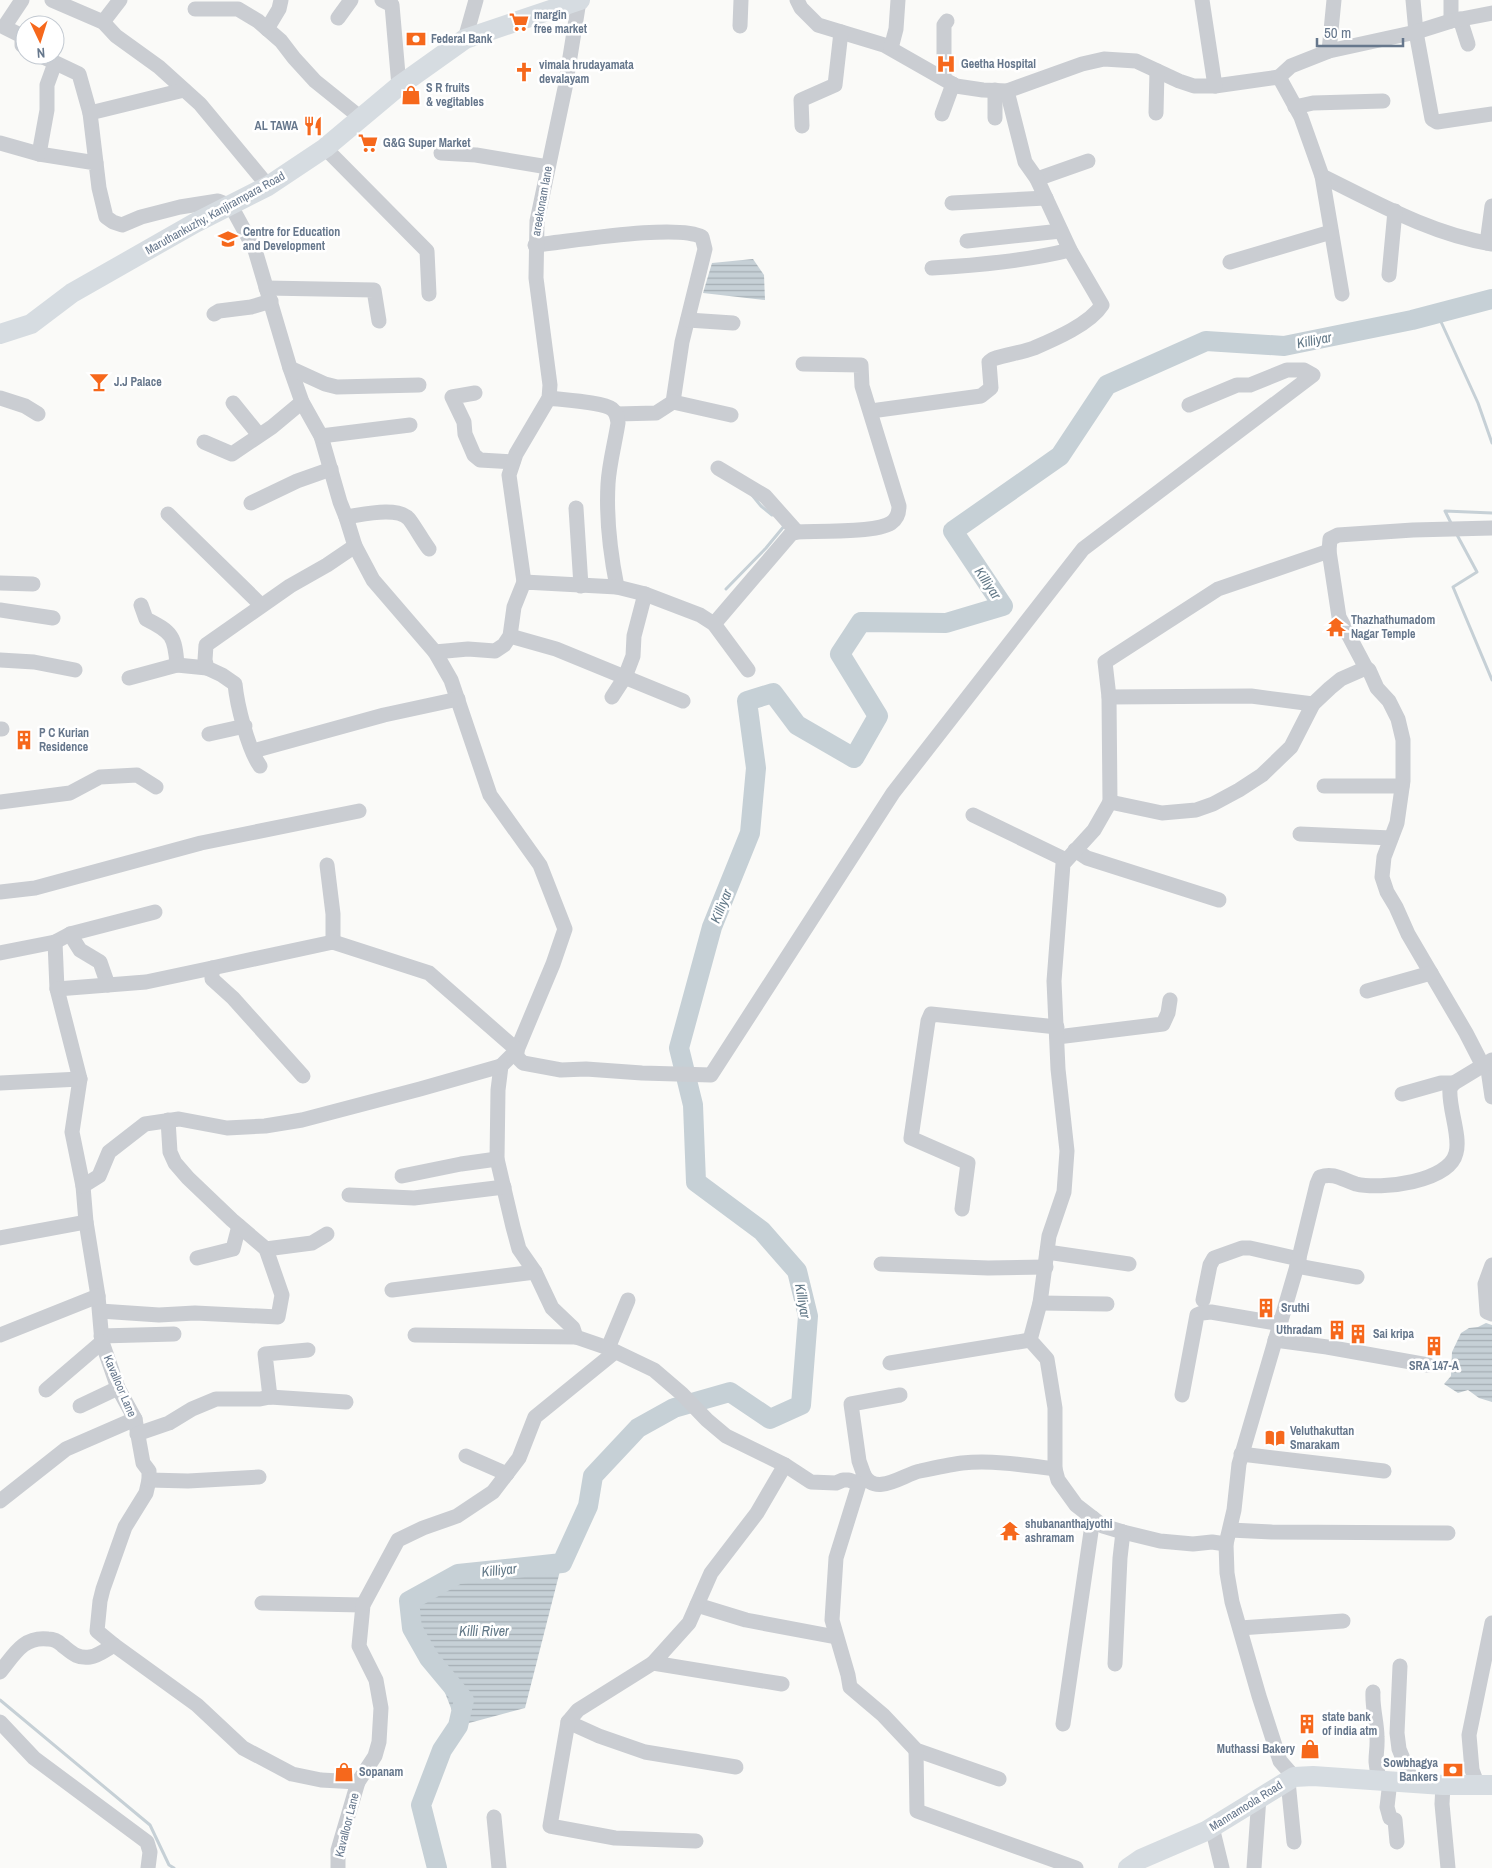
<svg xmlns="http://www.w3.org/2000/svg" width="1492" height="1868" viewBox="0 0 1492 1868" font-family="'Archivo Narrow',sans-serif">
  <style>
    .water { fill: url(#water-rules) }
    .lines { fill: none; stroke-linecap: round; stroke-linejoin: round }
    .stream { stroke: #c6d0d6; stroke-width: 3 }
    .river { stroke: #c6d0d6; stroke-width: 20 }
    .minor { stroke: #cacdd2; stroke-width: 15 }
    .major { stroke: #d6dce1; stroke-width: 20 }
    .labels { text-anchor: middle; dominant-baseline: central; stroke-width: 5; stroke-linejoin: round; paint-order: stroke }
    .poi-label { font-size: 12px; font-weight: bold; fill: #66778c; stroke: #fff; text-anchor: start }
    .street-label { font-size: 12px; fill: #66778c; stroke: #fff }
    .water-label { font-size: 14px; font-style: italic; fill: #627887; stroke: #fff }
  </style>
  <defs>
    <pattern id="water-rules" width="6" height="5" patternUnits="userSpaceOnUse" patternTransform="scale(1.25)"><rect width="6" height="5" fill="#c6d0d6"/><path d="M0 2.5h6" fill="none" stroke="#a5aeb4"/></pattern>
  </defs>
  <rect width="100%" height="100%" fill="#fafaf8"/>
  <!-- water -->
  <g class="water">
    <path d="M753 259 764 275 765 300 703 293 712 263Z"/>
    <path d="M1486 1323 1492 1325V1402L1479 1398 1468 1390 1458 1393 1444 1384 1451 1376 1452 1352 1461 1333 1469 1328 1478 1327Z"/>
    <path d="M562 1563 525 1708 458 1726 409 1601 458 1574Z"/>
  </g>
  <g class="lines">
    <!-- stream -->
    <g class="stream">
      <path d="M1437 313 1478 403 1492 443"/>
      <path d="M752 495 761 506 772 515"/>
      <path d="M1452 525 1445 511 1492 513"/>
      <path d="M1456 533 1477 572 1453 587 1492 680"/>
      <path d="M726 589 766 548 785 525"/>
      <path d="M0 1700 150 1825 169 1865 174 1868"/>
    </g>
    <!-- river -->
    <path class="river" d="M437 1868 421 1805 442 1750 458 1726 464 1700 429 1658 412 1628 409 1601 458 1574 562 1563 588 1506 593 1476 638 1428 674 1408 730 1392 770 1419 801 1405 808 1316 797 1271 762 1231 696 1182 693 1105 679 1048 712 927 750 833 756 768 747 701 773 693 797 725 854 758 878 716 840 654 861 622 946 623 1003 606 953 531 1060 456 1107 385 1206 341 1284 346 1412 320 1492 299"/>
    <!-- minor -->
    <g class="minor">
      <path d="M22 0 4 27 22 36V45L25 47"/>
      <path d="M52 0 103 22 116 36 159 67 200 104 268 186"/>
      <path d="M382 0 392 5 399 86"/>
      <path d="M797 0 801 8 818 25 884 45 956 86 983 90 1007 91 1082 64 1104 59 1136 61 1179 81 1194 86H1215L1279 77 1301 117 1322 176C1377 203 1431 234 1492 244"/>
      <path d="M1202 0 1215 86"/>
      <path d="M1413 0 1416 32 1432 119 1437 122 1492 114"/>
      <path d="M1451 0V21"/>
      <path d="M195 9H238L258 21 281 41 294 58 315 81 361 118"/>
      <path d="M338 18 351 0"/>
      <path d="M1460 19 1468 44"/>
      <path d="M103 22 120 0"/>
      <path d="M740 26 741 0"/>
      <path d="M267 29 279 9 281 0"/>
      <path d="M465 39 476 0"/>
      <path d="M891 48 896 29 898 0"/>
      <path d="M1329 51 1334 0"/>
      <path d="M39 55 79 74 90 113"/>
      <path d="M1279 77 1291 66 1329 51 1416 32 1451 21 1492 13"/>
      <path d="M944 78V25L947 21"/>
      <path d="M1295 107 1313 103 1383 101"/>
      <path d="M1156 113 1157 71"/>
      <path d="M942 114 953 84"/>
      <path d="M995 118V90"/>
      <path d="M802 126 801 100 835 85 841 32"/>
      <path d="M0 143 39 154 96 163 99 188 106 217 113 222 122 225 141 217 180 207 218 201 231 206 255 250 290 368 302 402 321 436 340 502 346 517 355 546 373 580 435 652 451 680 490 795 540 865 565 929 553 964 517 1050 501 1066 498 1090 497 1159 513 1227 519 1249 535 1272 552 1308 573 1328 576 1337 608 1348 654 1370 682 1394 707 1420 726 1436 785 1465 811 1482 836 1483 843 1480H849L859 1484 864 1475C876 1497 904 1474 920 1471 934 1468 948 1465 962 1463 993 1460 1024 1465 1055 1469"/>
      <path d="M325 148 427 251 429 294"/>
      <path d="M441 153 476 155 548 167"/>
      <path d="M39 154 47 110V85L55 63"/>
      <path d="M96 163 90 113 184 90"/>
      <path d="M1322 176 1342 294"/>
      <path d="M1037 179 1088 161"/>
      <path d="M952 203 1046 198"/>
      <path d="M967 241 1061 231"/>
      <path d="M1487 243 1492 206"/>
      <path d="M535 245C568 242 677 223 702 237L705 249 682 342 673 402 656 413 617 414"/>
      <path d="M1230 262 1331 232"/>
      <path d="M932 268C979 265 1025 261 1070 250"/>
      <path d="M1389 275 1395 211"/>
      <path d="M266 288 374 290 379 321"/>
      <path d="M214 314 219 311 251 307 271 301"/>
      <path d="M688 320 733 323"/>
      <path d="M290 368 325 384 337 387 419 385"/>
      <path d="M475 393 452 397 464 422 465 434 474 455 480 460 513 462"/>
      <path d="M0 398 25 406 38 414"/>
      <path d="M549 398C563 400 603 402 612 409 617 413 617 417 618 423 615 443 609 464 608 484 606 519 610 552 617 587"/>
      <path d="M673 402 731 415"/>
      <path d="M233 403 259 435"/>
      <path d="M871 411 981 396 991 388 989 362 993 359C1007 354 1021 353 1034 348 1055 339 1090 324 1102 305L1070 250 1037 179 1025 162 1007 91"/>
      <path d="M321 436 410 425"/>
      <path d="M204 442 232 454 272 427 302 402"/>
      <path d="M718 468 765 496 797 532"/>
      <path d="M251 503 297 481 331 469"/>
      <path d="M576 508 581 586"/>
      <path d="M168 514 261 605"/>
      <path d="M346 517C362 515 397 506 409 519 416 528 422 540 429 549"/>
      <path d="M524 582 509 475 516 454 549 398 550 385 536 278 537 221 565 88 579 1"/>
      <path d="M0 583 33 584"/>
      <path d="M141 605 146 619C172 632 175 636 177 665"/>
      <path d="M0 610 53 618"/>
      <path d="M714 624 791 534 797 532C817 531 876 533 891 523 897 519 899 513 899 506L862 386 861 365 803 364"/>
      <path d="M510 636 556 649 683 701"/>
      <path d="M435 652 468 649 495 651 504 645 510 636 514 607 524 582 617 587 645 594 700 615 714 624 748 670"/>
      <path d="M0 660 34 662 75 670"/>
      <path d="M1366 668 1369 670 1377 688 1389 701 1398 719 1403 740V781L1397 823 1384 857 1382 877 1387 892 1396 907 1408 934 1466 1033 1483 1066"/>
      <path d="M129 678 177 665 207 668"/>
      <path d="M612 697 625 677 633 656 634 636 645 594"/>
      <path d="M1109 697 1251 696 1313 704"/>
      <path d="M0 729H2"/>
      <path d="M209 734 245 726"/>
      <path d="M253 751 384 715 458 699"/>
      <path d="M260 766C248 749 237 705 235 684L222 675 207 668 205 660 206 645 290 586 327 565 355 546"/>
      <path d="M1324 786H1402"/>
      <path d="M0 802 70 793 100 777 137 775 156 787"/>
      <path d="M1110 802 1109 697 1105 662 1218 589 1329 551"/>
      <path d="M973 815 1066 860"/>
      <path d="M1300 834 1391 838"/>
      <path d="M1075 850 1087 858 1219 900"/>
      <path d="M327 865 333 914V942"/>
      <path d="M0 892 35 888 201 843 359 811"/>
      <path d="M70 934 80 950 100 962 108 985"/>
      <path d="M55 942 70 934 155 912"/>
      <path d="M0 953 55 942 57 989 80 1079 72 1132 83 1186 86 1222 98 1296 102 1342 118 1388 135 1419 143 1463 149 1471V1480L146 1493 125 1527 103 1589 100 1601 97 1631 114 1645 197 1705 243 1748 292 1774 321 1780 358 1782 338 1850V1868"/>
      <path d="M212 968 333 942 429 973 517 1050V1057L523 1063 561 1070 586 1069 642 1073 711 1075 893 793 1083 549 1313 375 1304 370H1287L1250 385H1237L1189 405"/>
      <path d="M57 989 146 982 212 968V979L233 998 303 1076"/>
      <path d="M1367 991 1431 973"/>
      <path d="M1057 1037 1163 1024 1168 1013 1170 1000"/>
      <path d="M1487 1063 1492 1097"/>
      <path d="M0 1083 80 1079"/>
      <path d="M1402 1094 1441 1083H1454"/>
      <path d="M402 1176 461 1164 497 1159"/>
      <path d="M83 1186 99 1176 109 1152 145 1124 179 1119 227 1128 265 1126 302 1120 420 1089 501 1066"/>
      <path d="M349 1195 414 1198 504 1187"/>
      <path d="M962 1209 968 1163 911 1138 928 1021 931 1014 1057 1027"/>
      <path d="M0 1238 86 1222"/>
      <path d="M266 1249 312 1243 327 1234"/>
      <path d="M1047 1252 1129 1264"/>
      <path d="M197 1258 233 1249 239 1226"/>
      <path d="M881 1264 988 1268 1046 1267"/>
      <path d="M1492 1265 1485 1284 1487 1312 1492 1314"/>
      <path d="M1297 1266 1357 1277"/>
      <path d="M392 1290 535 1272"/>
      <path d="M1203 1300 1210 1265 1214 1258 1242 1248H1250L1299 1259"/>
      <path d="M1040 1303 1107 1304"/>
      <path d="M100 1311 159 1315 195 1313 278 1317 282 1295 266 1249 232 1220 188 1178 175 1163 170 1152 168 1120"/>
      <path d="M0 1335 98 1296"/>
      <path d="M415 1335 576 1337"/>
      <path d="M101 1336 174 1334"/>
      <path d="M1275 1340 1327 1347 1428 1365"/>
      <path d="M608 1348 628 1300"/>
      <path d="M890 1363 1030 1340"/>
      <path d="M46 1390 102 1342"/>
      <path d="M1182 1395 1197 1315 1202 1313 1211 1312 1281 1324"/>
      <path d="M270 1397 265 1354 308 1350"/>
      <path d="M80 1406 118 1388"/>
      <path d="M137 1434 169 1423 192 1409 216 1399H260L270 1397 346 1402"/>
      <path d="M1241 1454 1384 1471"/>
      <path d="M466 1456 507 1474"/>
      <path d="M864 1475 859 1461 851 1404 900 1395"/>
      <path d="M149 1480 188 1481 259 1477"/>
      <path d="M859 1484 836 1558 832 1620 848 1675 850 1687 883 1715 916 1750 999 1779"/>
      <path d="M0 1501 66 1449 135 1419"/>
      <path d="M1230 1530 1272 1532 1448 1533"/>
      <path d="M1226 1544 1212 1542 1193 1544 1160 1541 1123 1532 1103 1526 1076 1505 1058 1480 1055 1469V1408L1047 1359 1030 1340 1040 1303 1049 1236 1064 1192 1067 1151 1058 1069 1054 981 1063 864 1094 830 1110 802 1162 813 1196 810 1213 804 1239 790 1262 775 1291 747 1313 704 1330 688 1341 679 1366 668 1339 617 1329 551 1330 539 1338 535 1413 530 1492 528"/>
      <path d="M262 1603 363 1605"/>
      <path d="M697 1605 746 1620 836 1637"/>
      <path d="M1240 1628 1343 1621"/>
      <path d="M653 1663 578 1710 568 1722 599 1736 645 1752 736 1767"/>
      <path d="M1115 1664 1120 1558 1123 1532"/>
      <path d="M1400 1666 1397 1733 1399 1749 1413 1783"/>
      <path d="M0 1672C14 1655 23 1636 48 1639 54 1639 58 1641 62 1645 71 1652 77 1659 90 1657 98 1656 107 1649 114 1645"/>
      <path d="M782 1684 653 1663 689 1623 711 1573 757 1513 785 1465"/>
      <path d="M1373 1692C1372 1708 1377 1722 1377 1737 1378 1754 1373 1758 1379 1777L1386 1781"/>
      <path d="M0 1722 34 1758 147 1842 150 1852 148 1868"/>
      <path d="M568 1722 550 1826 615 1838 696 1841"/>
      <path d="M1063 1724 1093 1518"/>
      <path d="M916 1750 917 1811 1076 1868"/>
      <path d="M1294 1777 1280 1761 1259 1696 1232 1602 1227 1573 1226 1544 1234 1510 1239 1464 1297 1266 1317 1184 1320 1177C1334 1172 1343 1180 1356 1184 1381 1190 1449 1182 1456 1153 1461 1136 1448 1107 1450 1088L1454 1083 1492 1060"/>
      <path d="M1288 1781 1294 1842"/>
      <path d="M1390 1781 1387 1807 1390 1818 1395 1820 1397 1842"/>
      <path d="M358 1782 375 1756 379 1742 381 1708 376 1680 359 1646 363 1605 398 1540 423 1528 457 1516 493 1492 519 1458 535 1417 615 1352"/>
      <path d="M1443 1785 1442 1804 1448 1868"/>
      <path d="M1478 1786 1472 1770 1469 1735 1492 1623"/>
      <path d="M494 1817 499 1868"/>
      <path d="M1212 1827 1222 1868"/>
      <path d="M1254 1868 1259 1797"/>
    </g>
    <!-- major -->
    <g class="major">
      <path d="M0 334 31 324 72 293 195 223 268 186 325 148 399 86 465 39 580 0"/>
      <path d="M1128 1868 1141 1859 1206 1831 1294 1777 1313 1776 1443 1785H1492"/>
    </g>
  </g>
  <!-- icons -->
  <defs>
    <symbol id="supermarket-bare" viewBox="-9 -9 18 18"><path d="M-6-5.5h2.5l.6 2H6L4.5 2H-2.5L-4.4-4H-6ZM-1.5 3.2a1.3 1.3 0 1 0 .1 0ZM3 3.2a1.3 1.3 0 1 0 .1 0Z" fill="#f6681c" stroke="#fff" stroke-width="2.5" paint-order="stroke"/></symbol>
    <symbol id="bank-bare" viewBox="-9 -9 18 18"><path d="M-6-4H6V4H-6ZM0-2.3a2.3 2.3 0 1 0 0 4.6a2.3 2.3 0 1 0 0-4.6Z" fill="#f6681c" stroke="#fff" stroke-width="2.5" paint-order="stroke"/></symbol>
    <symbol id="hospital-bare" viewBox="-9 -9 18 18"><path d="M-5-5h3v3.5h4V-5h3V5h-3V1.5h-4V5h-3Z" fill="#f6681c" stroke="#fff" stroke-width="2.5" paint-order="stroke"/></symbol>
    <symbol id="church-bare" viewBox="-9 -9 18 18"><path d="M-1.2-6h2.4v3.5h3.3v2.4h-3.3V6h-2.4V-.1h-3.3v-2.4h3.3Z" fill="#f6681c" stroke="#fff" stroke-width="2.5" paint-order="stroke"/></symbol>
    <symbol id="shop-bare" viewBox="-9 -9 18 18"><path d="M-5-2.5h2.3a2.7 3.5 0 0 1 5.4 0H5L5.5 6h-11ZM-1.5-2.5h3a1.5 2.3 0 0 0-3 0Z" fill="#f6681c" stroke="#fff" stroke-width="2.5" paint-order="stroke"/></symbol>
    <symbol id="restaurant-bare" viewBox="-9 -9 18 18"><path d="M-5-6h1v4h1v-4h1v4h1v-4h1v5L-1.5 .5V6h-2V.5L-5-1ZM5-6V6H3V1.5H1.5Q1.5-4 5-6Z" fill="#f6681c" stroke="#fff" stroke-width="2.5" paint-order="stroke"/></symbol>
    <symbol id="university-bare" viewBox="-9 -9 18 18"><path d="M0-5L7-2L0 1L-7-2ZM-4 1L0 2.5L4 1V4Q0 6-4 4Z" fill="#f6681c" stroke="#fff" stroke-width="2.5" paint-order="stroke"/></symbol>
    <symbol id="bar-bare" viewBox="-9 -9 18 18"><path d="M-6-5H6L.8 .8V4.5H3.5V6h-7V4.5H-.8V.8Z" fill="#f6681c" stroke="#fff" stroke-width="2.5" paint-order="stroke"/></symbol>
    <symbol id="temple-bare" viewBox="-9 -9 18 18"><path d="M0-6L5-2H3V0L6.5 2.5H4V6H1.5V3h-3V6H-4V2.5H-6.5L-3 0V-2H-5Z" fill="#f6681c" stroke="#fff" stroke-width="2.5" paint-order="stroke"/></symbol>
    <symbol id="building-bare" viewBox="-9 -9 18 18"><path d="M-4-6H4V6H1V3H-1V6H-4ZM-2.5-4.3h1.7v1.8h-1.7ZM.8-4.3h1.7v1.8H.8ZM-2.5-1h1.7V.8h-1.7ZM.8-1h1.7V.8H.8Z" fill="#f6681c" stroke="#fff" stroke-width="2.5" paint-order="stroke"/></symbol>
    <symbol id="library-bare" viewBox="-9 -9 18 18"><path d="M-6-4Q-3-5.5-.7-3.5V5Q-3 3-6 4ZM6-4Q3-5.5 .7-3.5V5Q3 3 6 4Z" fill="#f6681c" stroke="#fff" stroke-width="2.5" paint-order="stroke"/></symbol>
  </defs>
  <g fill-rule="evenodd">
    <use href="#supermarket-bare" x="505" y="8" width="28" height="28"/>
    <use href="#bank-bare" x="402" y="25" width="28" height="28"/>
    <use href="#hospital-bare" x="932" y="50" width="28" height="28"/>
    <use href="#church-bare" x="510" y="58" width="28" height="28"/>
    <use href="#shop-bare" x="397" y="81" width="28" height="28"/>
    <use href="#restaurant-bare" x="299" y="112" width="28" height="28"/>
    <use href="#supermarket-bare" x="354" y="129" width="28" height="28"/>
    <use href="#university-bare" x="214" y="225" width="28" height="28"/>
    <use href="#bar-bare" x="85" y="368" width="28" height="28"/>
    <use href="#temple-bare" x="1322" y="613" width="28" height="28"/>
    <use href="#building-bare" x="10" y="726" width="28" height="28"/>
    <use href="#building-bare" x="1252" y="1294" width="28" height="28"/>
    <use href="#building-bare" x="1323" y="1316" width="28" height="28"/>
    <use href="#building-bare" x="1344" y="1320" width="28" height="28"/>
    <use href="#building-bare" x="1420" y="1332" width="28" height="28"/>
    <use href="#library-bare" x="1261" y="1424" width="28" height="28"/>
    <use href="#temple-bare" x="996" y="1517" width="28" height="28"/>
    <use href="#building-bare" x="1293" y="1710" width="28" height="28"/>
    <use href="#shop-bare" x="1296" y="1735" width="28" height="28"/>
    <use href="#bank-bare" x="1439" y="1756" width="28" height="28"/>
    <use href="#shop-bare" x="330" y="1758" width="28" height="28"/>
  </g>
  <g class="labels">
    <!-- poi labels -->
    <g class="poi-label">
      <text x="534" y="15">margin<tspan x="534" dy="14">free market</tspan></text>
      <text x="431" y="39">Federal Bank</text>
      <text x="961" y="64">Geetha Hospital</text>
      <text x="539" y="65">vimala hrudayamata<tspan x="539" dy="14">devalayam</tspan></text>
      <text x="426" y="88">S R fruits<tspan x="426" dy="14">&amp; vegitables</tspan></text>
      <text x="298" y="126" text-anchor="end">AL TAWA</text>
      <text x="383" y="143">G&amp;G Super Market</text>
      <text x="243" y="232">Centre for Education<tspan x="243" dy="14">and Development</tspan></text>
      <text x="114" y="382">J.J Palace</text>
      <text x="1351" y="620">Thazhathumadom<tspan x="1351" dy="14">Nagar Temple</tspan></text>
      <text x="39" y="733">P C Kurian<tspan x="39" dy="14">Residence</tspan></text>
      <text x="1281" y="1308">Sruthi</text>
      <text x="1322" y="1330" text-anchor="end">Uthradam</text>
      <text x="1373" y="1334">Sai kripa</text>
      <text x="1434" y="1366" text-anchor="middle">SRA 147-A</text>
      <text x="1290" y="1431">Veluthakuttan<tspan x="1290" dy="14">Smarakam</tspan></text>
      <text x="1025" y="1524">shubananthajyothi<tspan x="1025" dy="14">ashramam</tspan></text>
      <text x="1322" y="1717">state bank<tspan x="1322" dy="14">of india atm</tspan></text>
      <text x="1295" y="1749" text-anchor="end">Muthassi Bakery</text>
      <text x="1438" y="1763" text-anchor="end">Sowbhagya<tspan x="1438" dy="14">Bankers</tspan></text>
      <text x="359" y="1772">Sopanam</text>
    </g>
    <!-- street labels -->
    <g class="street-label">
      <text transform="translate(542 201) rotate(-80)">areekonam lane</text>
      <text transform="translate(215 213) rotate(-29)">Maruthankuzhy, Kanjirampara Road</text>
      <text transform="translate(120 1386) rotate(67)">Kavalloor Lane</text>
      <text transform="translate(1246 1806) rotate(-32)">Mannamoola Road</text>
      <text transform="translate(347 1825) rotate(-76)">Kavalloor Lane</text>
    </g>
    <!-- water labels -->
    <g class="water-label">
      <text transform="translate(1314 340) rotate(-11)">Killiyar</text>
      <text transform="translate(988 583) rotate(56)">Killiyar</text>
      <text transform="translate(721 906) rotate(-68)">Killiyar</text>
      <text transform="translate(803 1301) rotate(80)">Killiyar</text>
      <text transform="translate(499 1570) rotate(-6)">Killiyar</text>
      <text x="484" y="1631">Killi River</text>
    </g>
  </g>
  <!-- north arrow -->
  <g transform="translate(40 40) rotate(176)"><circle r="24" fill="#ffffff" stroke="#c2c9d1"/>
  <path d="M0-4L9 19L0 12L-9 19Z" fill="#f6681c"/>
  <text y="-8" font-size="14" font-weight="bold" text-anchor="middle" fill="#66778c">N</text>
  </g>
  <!-- scale -->
  <path d="M1317 38v8h86v-8" fill="none" stroke="#66778c" stroke-width="2.5"/>
  <text x="1324" y="38" font-size="15" fill="#66778c" stroke="#ffffff" stroke-width="4" paint-order="stroke">50 m</text>
</svg>
